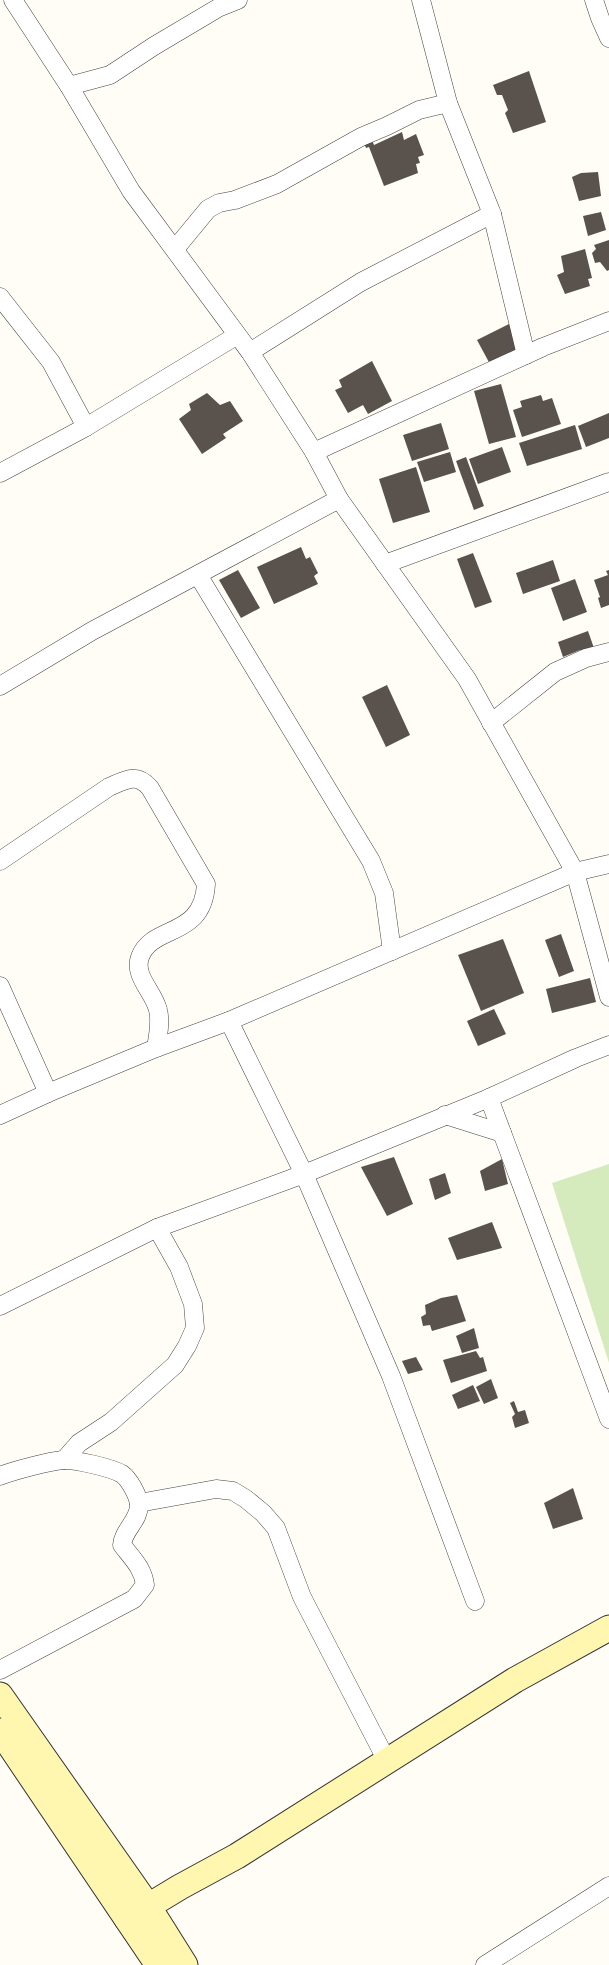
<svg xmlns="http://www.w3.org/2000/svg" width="609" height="1965" viewBox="0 0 609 1965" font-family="Literata,serif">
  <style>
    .green { fill: #d5ebbd }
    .building { fill: #5a524d }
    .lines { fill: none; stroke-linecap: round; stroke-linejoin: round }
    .street-casing { stroke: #444; stroke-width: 19 }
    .secondary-casing { stroke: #333; stroke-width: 27 }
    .street { stroke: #fff; stroke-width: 18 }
    .secondary { stroke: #fff6b0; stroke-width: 25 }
  </style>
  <rect width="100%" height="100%" fill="#fffdf5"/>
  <!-- green -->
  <path class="green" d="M609 1164V1363L552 1183Z"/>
  <!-- building -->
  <g class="building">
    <path d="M529 71 546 122 513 133 505 113 508 110 502 95H497L493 85Z"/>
    <path d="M402 132 404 140 416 134 424 155 418 157 420 163 416 164 418 173 384 186 369 147 366 148 364 143 372 140 374 145Z"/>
    <path d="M598 172 601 196 579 201 572 177 581 173Z"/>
    <path d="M601 212 606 230 588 236 583 216Z"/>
    <path d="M609 240V270L607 271 600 262 595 263 592 253 596 249 594 245Z"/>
    <path d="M585 249 592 278 588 279 590 286 565 294 557 275 564 272 561 256Z"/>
    <path d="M509 324 522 349 491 366 477 340Z"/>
    <path d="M372 361 392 401 368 414 363 405 348 413 335 390 342 387 339 380Z"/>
    <path d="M501 384 516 437 489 444 474 391Z"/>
    <path d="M207 393 220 405 230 401 243 421 223 434 226 438 202 454 179 419 191 410 189 404Z"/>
    <path d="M541 395 543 401 552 398 561 424 522 437 513 410 522 407 520 401Z"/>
    <path d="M609 413V438L586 447 578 426Z"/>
    <path d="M441 423 449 449 412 461 403 435Z"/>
    <path d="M575 425 582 449 527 466 519 443Z"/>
    <path d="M502 447 511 472 478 484 469 459Z"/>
    <path d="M450 452 456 472 424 482 417 462Z"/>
    <path d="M466 457 484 506 474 510 456 461Z"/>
    <path d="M416 467 430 512 393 523 379 479Z"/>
    <path d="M301 547 306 559 310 557 318 573 314 576 318 584 274 604 257 567Z"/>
    <path d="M473 553 492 602 475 608 457 559Z"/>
    <path d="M553 560 560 581 523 594 516 573Z"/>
    <path d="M238 570 260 608 241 618 219 580Z"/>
    <path d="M609 570V605L601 608 598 598 600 597 594 580 608 575 606 571Z"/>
    <path d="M575 579 587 612 563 621 551 588Z"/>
    <path d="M588 631 595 651 582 656 580 650 563 657 558 642Z"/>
    <path d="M387 685 410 735 386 747 362 697Z"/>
    <path d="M561 934 574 971 559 977 545 940Z"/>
    <path d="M503 939 524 993 481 1011 458 955Z"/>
    <path d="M590 978 596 1002 552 1013 546 989Z"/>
    <path d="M494 1009 506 1034 478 1046 467 1021Z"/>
    <path d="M394 1157 413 1204 387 1216 361 1167Z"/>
    <path d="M502 1159 508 1184 485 1191 480 1171Z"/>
    <path d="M445 1173 451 1193 435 1200 429 1179Z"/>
    <path d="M492 1222 502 1248 457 1260 448 1238Z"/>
    <path d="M457 1295 466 1321 432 1331 430 1325 423 1326 421 1317 426 1314 425 1305 441 1298Z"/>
    <path d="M474 1328 479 1348 462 1353 456 1336Z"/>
    <path d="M476 1351 480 1358 483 1357 487 1371 451 1383 443 1360Z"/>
    <path d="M416 1357 423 1370 408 1374 402 1361Z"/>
    <path d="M491 1379 498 1398 484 1404 476 1387Z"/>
    <path d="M473 1385 480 1401 458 1409 452 1395Z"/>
    <path d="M514 1401 518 1412 525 1410 529 1423 515 1428 512 1417 515 1414 510 1403Z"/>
    <path d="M573 1488 583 1519 553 1529 544 1503Z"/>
  </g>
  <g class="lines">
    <defs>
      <g id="street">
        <path d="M13 0 69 86 131 191 250 352 314 452 339 499 467 679 575 872 609 997"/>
        <path d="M594 0 600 18 609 38"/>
        <path d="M69 86 110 75 154 46 218 8 238 0"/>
        <path d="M492 214 526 355"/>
        <path d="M175 249 208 209 219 203 235 200 277 184 361 137 387 126 419 110 448 103"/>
        <path d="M0 297 51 362 86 427"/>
        <path d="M250 352 361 282 492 214 448 103 421 0"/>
        <path d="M314 452 543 347 609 321"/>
        <path d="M0 473 86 427 236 336"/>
        <path d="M385 564 609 482"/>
        <path d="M198 575 371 861 384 893 392 951"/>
        <path d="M0 686 92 631 339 499"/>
        <path d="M491 723 555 672 586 658 609 652"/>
        <path d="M0 861 109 787C125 780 137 772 150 788L206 884C203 939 152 924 140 957 133 976 154 992 158 1010 161 1022 158 1036 156 1048"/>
        <path d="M0 986 48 1093"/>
        <path d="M229 1021 304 1174 391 1376 475 1601"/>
        <path d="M489 1098 609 1419"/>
        <path d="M0 1115 48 1093 156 1048 229 1021 575 872 609 864"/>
        <path d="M445 1115 502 1133"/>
        <path d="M0 1306 157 1228 304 1174 489 1098 576 1058 609 1045"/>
        <path d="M64 1460 79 1443 111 1422 175 1365 187 1346 195 1328 193 1304 179 1267 157 1228"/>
        <path d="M0 1476C12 1471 50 1461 63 1460 74 1459 112 1468 122 1474 129 1479 138 1495 139 1504 140 1520 123 1530 122 1545 132 1558 143 1568 145 1585L134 1599 0 1670"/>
        <path d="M139 1503 216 1489 233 1491 246 1499 263 1513 276 1528 302 1597 387 1761"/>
        <path d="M485 1965 609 1886"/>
      </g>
      <g id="secondary">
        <path d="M0 1695 148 1906 185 1965"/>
        <path d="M0 1731 158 1965"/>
        <path d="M127 1919 180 1887 237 1856 515 1680 609 1628"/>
      </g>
    </defs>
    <!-- street casing -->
    <use href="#street" class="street-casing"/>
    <!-- secondary casing -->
    <use href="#secondary" class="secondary-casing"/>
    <!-- street -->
    <use href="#street" class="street"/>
    <!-- secondary -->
    <use href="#secondary" class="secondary"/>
  </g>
</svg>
